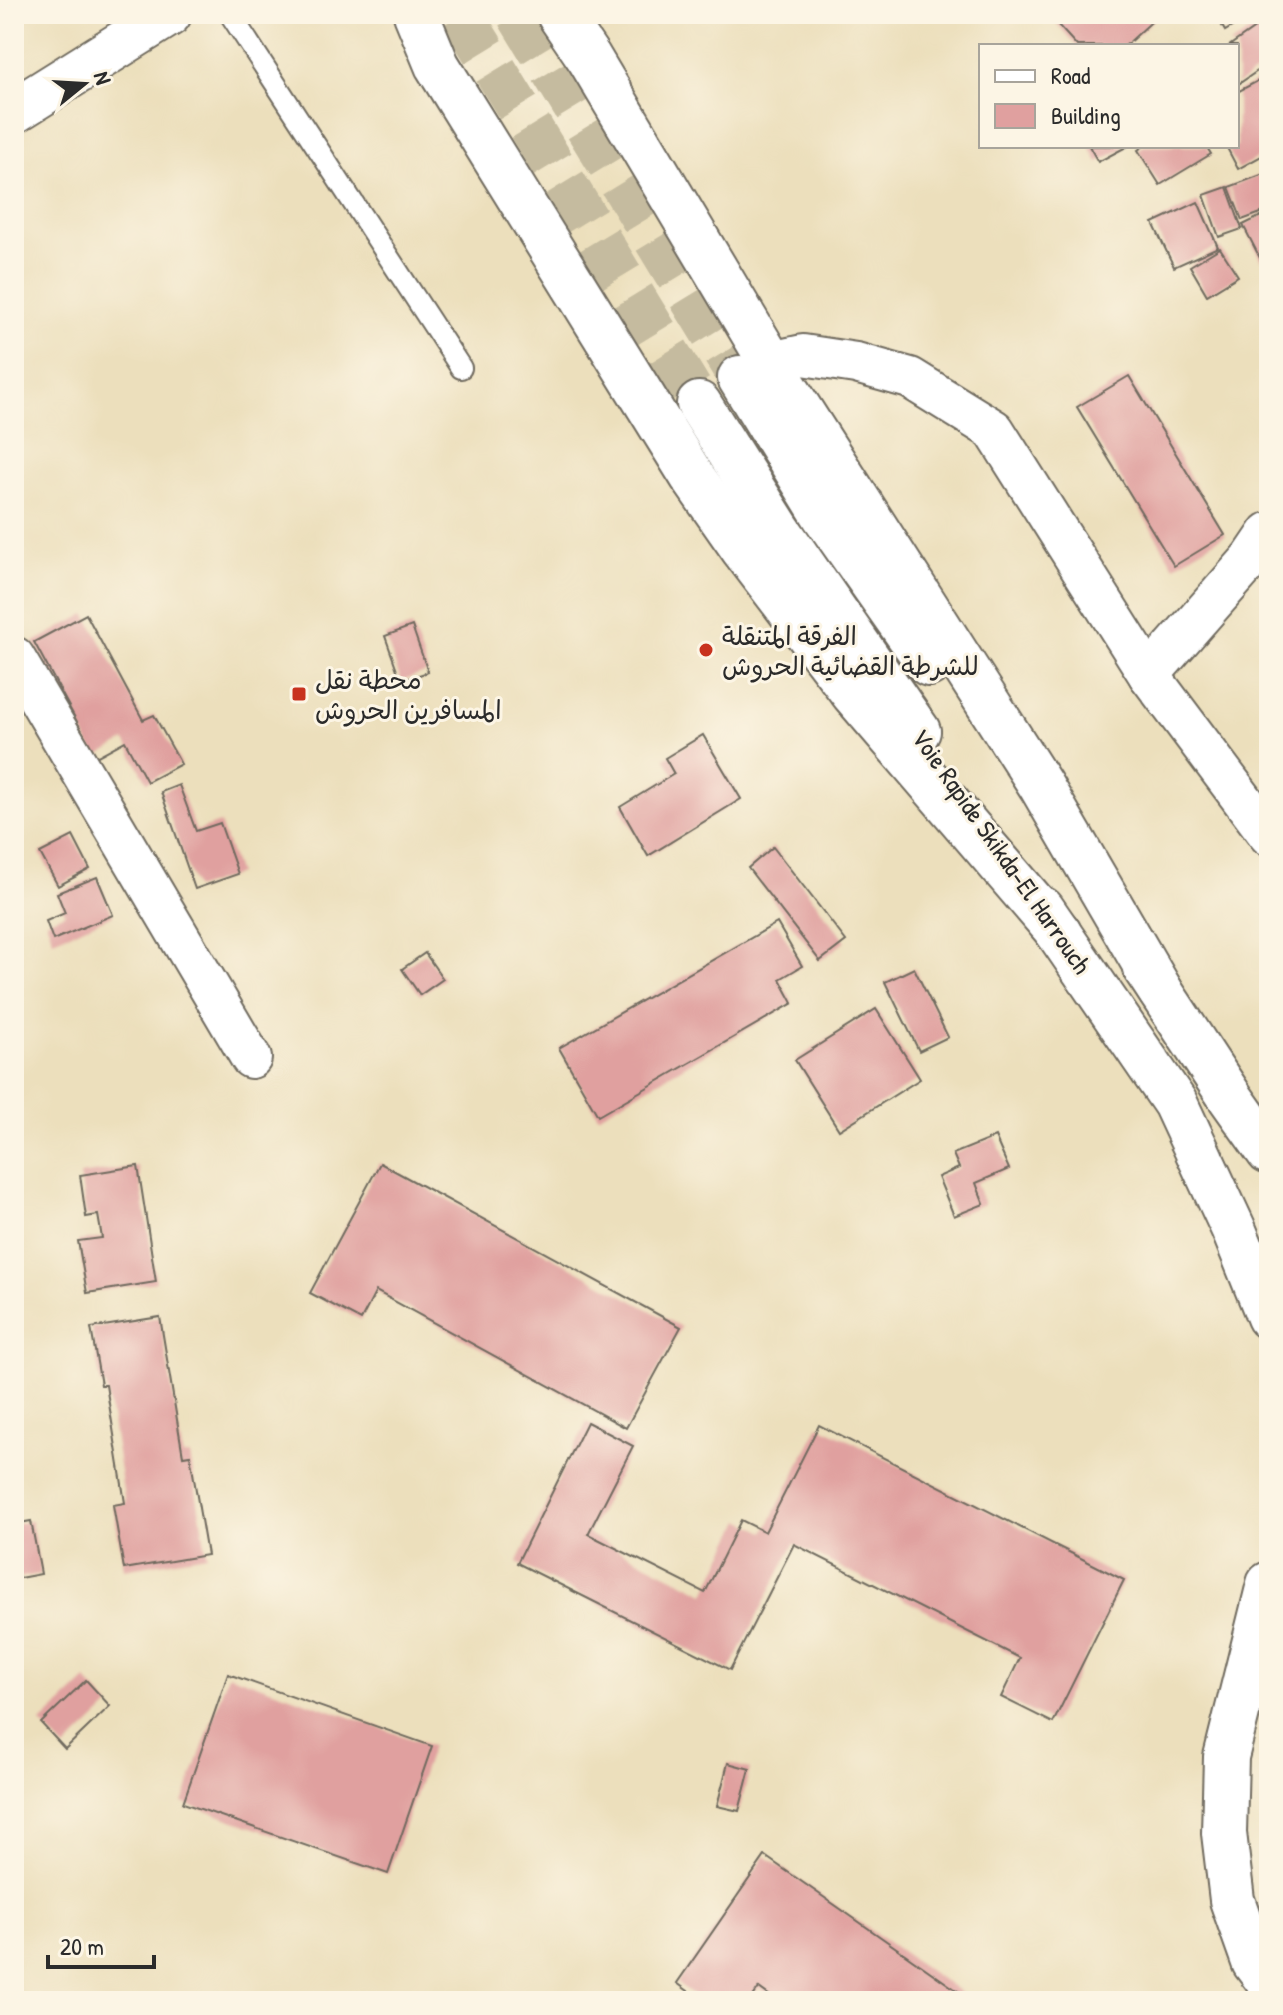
<svg xmlns="http://www.w3.org/2000/svg" width="1283" height="2015" viewBox="0 0 1283 2015" font-family="'Patrick Hand','Playpen Sans Arabic',sans-serif">
  <style>
    .building { fill: #e0a09f }
    .lines { fill: none; stroke-linecap: round; stroke-linejoin: round }
    .trunk-tunnel { stroke: #c5bb9f; stroke-width: 44; stroke-dasharray: 44 22; stroke-linecap: butt }
    .service-casing { stroke: #6f6a5e; stroke-width: 24 }
    .minor-casing { stroke: #6f6a5e; stroke-width: 44 }
    .secondary-casing { stroke: #6f6a5e; stroke-width: 48 }
    .trunk-casing { stroke: #6f6a5e; stroke-width: 48 }
    .service { stroke: #fff; stroke-width: 20 }
    .minor { stroke: #fff; stroke-width: 40 }
    .secondary { stroke: #fff; stroke-width: 44 }
    .trunk { stroke: #fff; stroke-width: 44 }
    .poi-dot { fill: #c8321e; stroke: #fcf5e5; stroke-width: 3 }
    .labels { text-anchor: middle; dominant-baseline: central; stroke-width: 6; stroke-linejoin: round; paint-order: stroke }
    .poi-label { font-size: 26px; fill: #2b2b2b; stroke: #fcf5e5; text-anchor: start }
    .street-label { font-size: 26px; fill: #2b2b2b; stroke: #fcf5e5 }
  </style>
  <rect width="100%" height="100%" fill="#fcf5e5"/>
  <filter id="ink" filterUnits="userSpaceOnUse"><feTurbulence type="fractalNoise" baseFrequency=".0125" numOctaves="2"/><feDisplacementMap in="SourceGraphic" scale="16" xChannelSelector="R" yChannelSelector="G"/><feConvolveMatrix kernelMatrix="1 2 1 2 8 2 1 2 1" color-interpolation-filters="sRGB"/></filter>
  <filter id="wash" filterUnits="userSpaceOnUse"><feTurbulence type="fractalNoise" baseFrequency=".006" numOctaves="4" result="noise"/><feDisplacementMap in="SourceGraphic" scale="32" xChannelSelector="R" yChannelSelector="G"/><feGaussianBlur stdDeviation="1.8" result="paint"/><feColorMatrix in="noise" values="0 0 0 0 0 0 0 0 0 0 0 0 0 0 0 0 0 1.4 0 .05"/><feComposite in="paint" operator="in"/></filter>
  <g filter="url(#wash)">
    <rect width="100%" height="100%" fill="#ecdfbc"/>
    <g id="blocks">
      <!-- building -->
      <g class="building">
        <path d="M1048 14H1160L1125 46H1077Z"/>
        <path d="M1215 14H1253L1225 31Z"/>
        <path d="M1269 18V63L1237 85V46H1229Z"/>
        <path d="M1269 75V152L1238 169 1226 146H1237V92Z"/>
        <path d="M1089 146H1128L1098 162Z"/>
        <path d="M1144 146H1206L1211 154 1160 185 1138 150Z"/>
        <path d="M1269 172V210L1242 220 1229 187Z"/>
        <path d="M1227 187 1242 229 1219 237 1204 195Z"/>
        <path d="M1198 202 1218 247 1174 267 1153 223Z"/>
        <path d="M1269 212V256L1261 260 1243 225Z"/>
        <path d="M1220 248 1238 276 1207 295 1190 266Z"/>
        <path d="M1129 376 1225 535 1174 566 1077 407Z"/>
        <path d="M86 614 143 720 154 715 181 764 147 782 125 741 96 757 34 642Z"/>
        <path d="M412 626 428 672 401 681 385 636Z"/>
        <path d="M703 735 741 799 648 856 620 807 674 774 665 758Z"/>
        <path d="M179 785 196 831 220 823 238 874 195 889 161 792Z"/>
        <path d="M73 836 90 869 58 886 40 853Z"/>
        <path d="M773 847 846 941 820 961 748 868Z"/>
        <path d="M97 877 113 915 53 940 46 921 65 913 57 893Z"/>
        <path d="M777 923 802 966 780 979 793 1003 598 1116 559 1048Z"/>
        <path d="M425 953 443 979 420 995 402 969Z"/>
        <path d="M914 968 948 1037 919 1051 885 982Z"/>
        <path d="M876 1009 920 1079 839 1130 795 1060Z"/>
        <path d="M995 1137 1009 1169 976 1183 984 1204 954 1216 938 1177 959 1168 953 1154Z"/>
        <path d="M380 1163 681 1327 626 1428 376 1291 361 1320 310 1293Z"/>
        <path d="M138 1166 156 1282 87 1293 78 1241 102 1238 98 1215 86 1217 80 1175Z"/>
        <path d="M160 1317 183 1456 190 1455 207 1555 124 1569 113 1505 125 1503 106 1385H101L91 1328Z"/>
        <path d="M587 1422 633 1446 588 1534 705 1593 741 1520 765 1532 819 1425 1124 1580 1053 1723 1001 1697 1020 1658 794 1544 730 1670 517 1563Z"/>
        <path d="M31 1521 41 1574 14 1579V1524Z"/>
        <path d="M228 1674 432 1746 388 1874 183 1803Z"/>
        <path d="M86 1680 110 1706 65 1749 41 1723Z"/>
        <path d="M728 1763 750 1769 739 1811 717 1806Z"/>
        <path d="M765 1856 972 2001H777L759 1988 750 2001H702L677 1983Z"/>
      </g>
    </g>
  </g>
  <g filter="url(#ink)">
    <use href="#blocks" fill-opacity="0" stroke="#6f6a5e" stroke-width="2"/>
    <g class="lines">
      <!-- trunk-tunnel -->
      <g class="trunk-tunnel">
        <path d="M461 14 699 404"/>
        <path d="M518 14 740 378"/>
      </g>
      <defs>
        <path id="service" d="M230 14 461 368"/>
        <g id="minor">
          <path d="M770 362 803 355 856 363 910 378 994 430 1149 675 1269 835"/>
          <path d="M14 657 251 1058"/>
          <path d="M1149 675 1252 558 1269 533"/>
        </g>
        <path id="secondary" d="M14 111 169 14"/>
        <g id="trunk">
          <path d="M416 14 437 65 692 476 743 549 853 693 1059 933"/>
          <path d="M559 14 589 58 786 388 1041 786 1161 992"/>
          <path d="M740 378 824 515 929 664"/>
          <path d="M699 404 778 529 918 731"/>
          <path d="M1042 909 1175 1103 1233 1228 1269 1317"/>
          <path d="M1145 968 1230 1097 1269 1152"/>
          <path d="M1269 1584 1226 1757 1224 1833 1232 1900 1254 1962 1269 1982"/>
        </g>
      </defs>
      <!-- service casing -->
      <use href="#service" class="service-casing"/>
      <!-- minor casing -->
      <use href="#minor" class="minor-casing"/>
      <!-- secondary casing -->
      <use href="#secondary" class="secondary-casing"/>
      <!-- trunk casing -->
      <use href="#trunk" class="trunk-casing"/>
      <!-- service -->
      <use href="#service" class="service"/>
      <!-- minor -->
      <use href="#minor" class="minor"/>
      <!-- secondary -->
      <use href="#secondary" class="secondary"/>
      <!-- trunk -->
      <use href="#trunk" class="trunk"/>
    </g>
  </g>
  <!-- markers -->
  <g class="poi-dot">
    <circle cx="706" cy="650" r="8"/>
    <rect x="291" y="686" width="16" height="16" rx="4"/>
  </g>
  <g class="labels">
    <!-- poi labels -->
    <g class="poi-label">
      <text x="722" y="635">الفرقة المتنقلة<tspan x="722" dy="30">للشرطة القضائية الحروش</tspan></text>
      <text x="315" y="679">محطة نقل<tspan x="315" dy="30">المسافرين الحروش</tspan></text>
    </g>
    <!-- street labels -->
    <g class="street-label">
      <text transform="translate(1002 851) rotate(55)">Voie Rapide Skikda-El Harrouch</text>
    </g>
  </g>
  <!-- margin -->
  <rect width="1283" height="2015" fill="none" stroke="#fcf5e5" stroke-width="48"/>
  <!-- legend -->
  <rect x="979" y="44" width="260" height="104" fill="#fcf5e5" stroke="#a8a49b" stroke-width="2"/>
  <rect x="995" y="70" width="40" height="12" fill="#ffffff" stroke="#a8a49b" stroke-width="2"/>
  <text x="1051" y="84" font-size="24" fill="#2b2b2b">Road</text>
  <rect x="995" y="104" width="40" height="24" fill="#e0a09f" stroke="#a8a49b" stroke-width="2"/>
  <text x="1051" y="124" font-size="24" fill="#2b2b2b">Building</text>
  <!-- north arrow -->
  <g transform="translate(84 84) rotate(72)" stroke="#fcf5e5" stroke-width="6" paint-order="stroke">
  <path d="M0-6L14 30L0 20L-14 30Z" fill="#2b2b2b"/>
  <text y="-12" font-size="22" font-weight="bold" text-anchor="middle" fill="#2b2b2b">N</text>
  </g>
  <!-- scale -->
  <path d="M48 1955v12h106v-12" fill="none" stroke="#2b2b2b" stroke-width="4"/>
  <text x="60" y="1955" font-size="24" fill="#2b2b2b" stroke="#fcf5e5" stroke-width="6" paint-order="stroke">20 m</text>
</svg>
